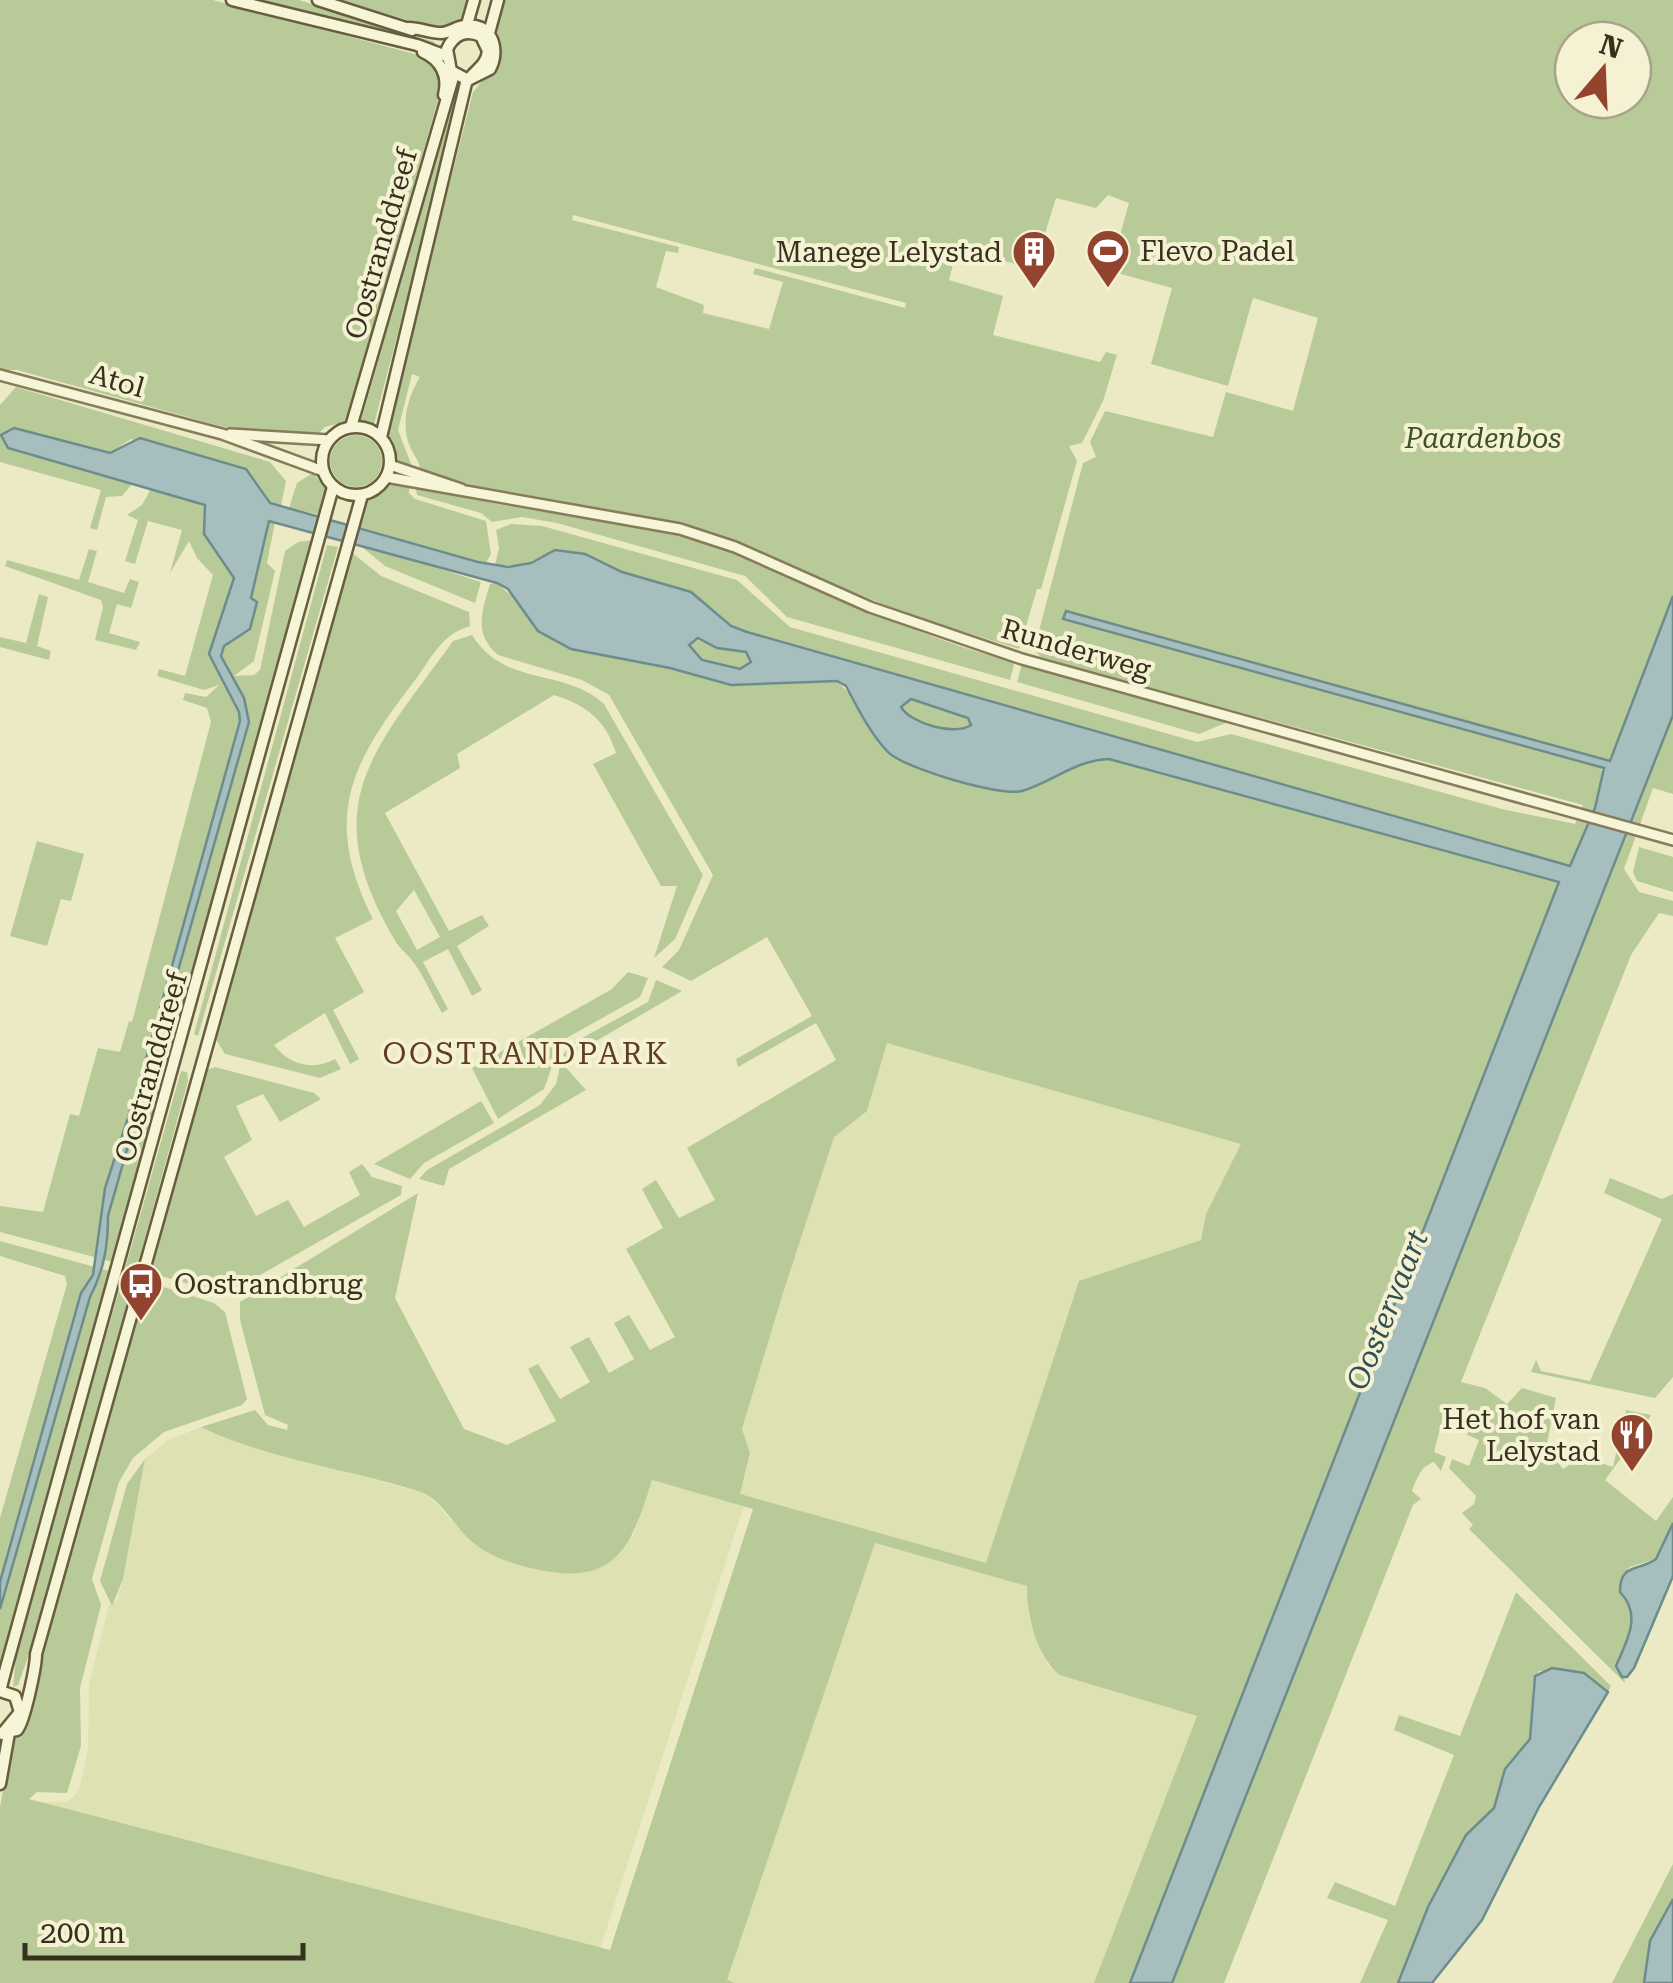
<svg xmlns="http://www.w3.org/2000/svg" width="1673" height="1983" viewBox="0 0 1673 1983" font-family="'Roboto Serif',serif">
  <style>
    .farmland { fill: #dee1b1 }
    .green { fill: #b8ca98; fill-rule: evenodd }
    .water { fill: #a6bfbe; stroke: #6d8d8d; stroke-width: 2.5; fill-rule: evenodd }
    .lines { fill: none; stroke-linecap: round; stroke-linejoin: round }
    .tertiary-casing { stroke: #867c5b; stroke-width: 14 }
    .secondary-casing { stroke: #685d3e; stroke-width: 15 }
    .tertiary { stroke: #f7f5d7; stroke-width: 9 }
    .secondary { stroke: #f7f5d7; stroke-width: 10 }
    .labels { text-anchor: middle; dominant-baseline: central; stroke-width: 8; stroke-linejoin: round; paint-order: stroke }
    .street-label { font-size: 28px; fill: #36301e; stroke: #f4f2d3 }
    .poi-label { font-size: 28px; fill: #36301e; stroke: #f4f2d3; text-anchor: start }
    .park-label { font-size: 28px; font-style: italic; fill: #3d5226; stroke: #f4f2d3 }
    .neighbourhood-label { font-size: 30px; letter-spacing: 2.5px; fill: #613d20; stroke: #f4f2d3 }
    .water-label { font-size: 30px; font-style: italic; fill: #2e4f56; stroke: #f4f2d3 }
  </style>
  <rect width="100%" height="100%" fill="#eceac4"/>
  <!-- farmland -->
  <g class="farmland">
    <path d="M887 1042 1242 1144 1206 1214 1202 1240 1079 1281 986 1564 740 1495 750 1453 742 1429 783 1293 834 1136 867 1111Z"/>
    <path d="M201 1427 276 1453 427 1494 469 1539 503 1560 633 1537 652 1480 744 1506 597 1958 38 1802H68L79 1790 88 1749 89 1684 109 1605 118 1600 123 1579 145 1459 168 1440Z"/>
    <path d="M875 1543 1028 1586 1030 1621 1048 1665 1058 1675 1197 1716 1094 1983H726Z"/>
  </g>
  <!-- green -->
  <g class="green">
    <path d="M0 0H213L422 56 434 64 441 90 346 421 325 427 318 434 231 429 17 370H0Z"/>
    <path d="M253 0H299L435 42 433 47Z"/>
    <path d="M341 0H472L462 20 437 29Z"/>
    <path d="M501 0H1673V596L1611 761 1596 756C1616 787 1583 836 1571 867L747 632 731 626 691 592 622 572 585 554 555 550 521 566 495 565 499 548 496 530 511 524 542 526 737 580 790 627 1197 742 1231 734 1502 809 1575 824 1583 805 1103 675 1041 657 1034 650 1083 463 1096 457 1090 442 1105 411 1213 437 1226 392 1293 411 1318 318 1253 298 1228 386 1151 364 1172 288 1110 271 1129 203 1108 195 1096 208 1056 198 1034 269 957 248 949 280 1003 296 993 335 1100 362 1106 352 1117 355 1103 401 1082 443 1069 446 1077 461 1041 589H1037L1019 649 905 613 724 539 642 517 529 501 420 472C420 461 416 459 411 449 400 426 407 398 420 377L412 374 398 430 413 469 400 464 386 434 473 92 498 62 493 29ZM1573 40H1633V100H1573ZM573 215 906 303 905 308 755 268 753 274 783 282 769 329 703 313 704 305 656 287 666 251 678 253 679 247 572 220Z"/>
    <path d="M457 84 463 85 374 424 361 421Z"/>
    <path d="M16 387 270 462 286 481 281 506 270 503 246 469 131 439 110 453 14 428 8 448 133 483 122 496 106 497 97 530 90 528 101 490 0 462V405Z"/>
    <circle cx="356" cy="461" r="26"/>
    <path d="M313 473 326 489 320 515 289 508 297 483Z"/>
    <path d="M394 483 410 484 409 493 415 499 486 521 491 554 486 563 356 526 366 500Z"/>
    <path d="M415 485C514 514 617 516 715 545 817 576 909 640 1015 661L1010 680 787 617 745 576 557 523 522 517 492 522 481 513 417 495Z"/>
    <path d="M151 489 205 505 204 534 234 578 209 654 231 676 221 656 224 646 249 631 251 598 269 521 275 522 267 563 275 571 254 661 234 676 254 675 260 670 285 551 298 542 313 540 113 1262 0 1232V1206L43 1212 70 1114 79 1116 98 1048 120 1052 129 1021 132 1022 211 722 207 708 183 700 185 693 206 697 219 685 204 690 157 676 159 669 185 676 213 575 197 558 189 541 170 573 182 530 148 521 135 564 125 561 138 520 127 515 142 505Z"/>
    <path d="M356 542 481 582 475 603 385 566Z"/>
    <path d="M327 545 338 547 198 1036 194 1034Z"/>
    <path d="M89 549 97 551 88 582 124 593 130 579 139 582 131 608 117 604 109 633 140 642 136 650 95 640 103 607 101 600 5 566 7 560 79 580Z"/>
    <path d="M350 551 381 576 469 612 470 626C442 634 432 657 416 679 350 764 322 817 373 919L335 938 364 992 333 1010 359 1059 350 1064 325 1013 274 1045C289 1065 313 1071 335 1059L341 1069 320 1078 225 1054 215 1038Z"/>
    <path d="M497 583 571 649 670 668 731 685 837 681 924 770 987 788 1024 791 1079 763 1109 759 1559 883 1130 1983H1094L1197 1716 1059 1675C1036 1653 1027 1617 1027 1586L875 1543 727 1980 735 1983H0V1807L11 1746 30 1716 32 1687 148 1282 214 1303 225 1312 247 1399 242 1405 164 1432 133 1458 119 1482 92 1579 101 1605 80 1688 81 1746 67 1793 37 1792 29 1799 610 1950 753 1509 652 1480C632 1545 617 1586 540 1570 514 1564 490 1558 470 1540 455 1527 440 1498 421 1492 349 1469 269 1460 201 1427L255 1410 268 1425 287 1430 288 1425 265 1415 240 1320V1302L418 1193 395 1298 464 1429 507 1445 556 1421 528 1369 538 1364 560 1399 590 1382 570 1347 589 1337 609 1373 634 1359 614 1323 629 1315 650 1350 675 1337 626 1249 663 1228 642 1189 656 1180 679 1218 715 1200 687 1148 836 1060 816 1023 738 1067 736 1059 812 1016 767 937 691 981 662 967 679 950 713 875 609 695 582 680 498 655C473 634 482 611 490 584ZM887 1043 1241 1144 1206 1214 1201 1240 1079 1281 986 1563 740 1494 750 1453 742 1429 783 1293 834 1137 867 1111Z"/>
    <path d="M39 594 48 597 37 646 51 651 49 660 0 647V637L26 643Z"/>
    <path d="M472 635C505 688 564 667 604 704L703 875 675 939 654 958 677 886H661L593 764 616 753C606 720 586 705 554 695L457 754 460 768 385 813 449 931 482 915 489 926 457 946 482 990 472 996 448 949 423 962 448 1009 442 1013C432 996 424 975 411 959 405 952 398 947 393 937 315 802 375 750 453 641ZM414 890 440 937 417 950 396 911Z"/>
    <path d="M702 638 717 648 746 652 751 662 740 669 702 660 689 645Z"/>
    <path d="M1022 664 1228 722 1199 734 1017 682Z"/>
    <path d="M911 698 968 718 971 725C955 737 911 724 901 707Z"/>
    <path d="M1673 715V794L1653 788 1624 869 1639 892 1673 901V916L1659 913 1631 955 1461 1382 1485 1388 1507 1404 1522 1388 1556 1398 1546 1448 1563 1469 1583 1457 1613 1467 1626 1410 1651 1415 1644 1427 1637 1422 1633 1427 1640 1433 1632 1430 1624 1442 1630 1446 1605 1480 1656 1521 1673 1497V1523L1656 1559 1630 1567 1622 1576 1632 1617 1631 1635 1622 1655 1625 1683 1469 1529 1473 1525 1462 1513 1474 1504 1476 1496 1449 1468 1452 1459 1469 1466 1479 1440 1467 1435 1472 1421 1445 1410 1434 1452 1446 1457 1441 1471 1434 1462C1420 1467 1417 1478 1412 1491L1421 1499 1413 1505 1224 1983H1172Z"/>
    <path d="M37 841 84 854 71 901 61 899 47 946 10 936Z"/>
    <path d="M1639 847 1673 857V892L1637 881 1633 872Z"/>
    <path d="M628 972 648 978 640 997 561 1041 544 1089 498 1119 472 1068 612 989Z"/>
    <path d="M656 980 682 991 567 1058 563 1055 571 1044 648 1002Z"/>
    <path d="M561 1062 586 1090 449 1169 444 1186 419 1179 427 1170 540 1105 556 1084Z"/>
    <path d="M215 1067 314 1093 321 1099 280 1122 263 1094 236 1106 252 1140 224 1157 256 1216 288 1200 304 1227 360 1195 349 1172 362 1164 372 1177 402 1186 401 1195 239 1287H201L150 1273 206 1070Z"/>
    <path d="M181 1071 187 1072 188 1081 38 1629 18 1685 13 1687 16 1654Z"/>
    <path d="M481 1101 494 1123 424 1163 410 1179 374 1164Z"/>
    <path d="M1610 1178 1662 1199 1673 1194V1377L1655 1398 1531 1372 1536 1360 1541 1371 1590 1381 1662 1219 1604 1193Z"/>
    <path d="M0 1241 95 1267 0 1582V1518L67 1284 65 1276 0 1256Z"/>
    <path d="M102 1269 110 1271 0 1680V1609L90 1297Z"/>
    <path d="M145 1459 123 1579 112 1606 100 1581 127 1484Z"/>
    <path d="M1516 1592 1611 1686 1608 1692 1584 1673 1539 1671 1533 1682 1530 1739 1505 1769 1495 1808 1466 1835 1428 1907 1398 1983H1360L1388 1920 1327 1898 1335 1882 1395 1906 1454 1755 1394 1730 1399 1715 1460 1736Z"/>
    <path d="M1673 1864V1899L1650 1941 1644 1983H1612Z"/>
  </g>
  <!-- water -->
  <g class="water">
    <path d="M14 428 110 453 140 438 246 469 270 503 478 562 508 567 531 563 555 550 585 554 622 572 691 592 731 626 747 632 1570 866 1595 808 1604 768 1063 619 1066 611 1610 761 1673 596V715L1172 1983H1130L1559 882 1109 759C1075 760 1053 782 1022 791 1001 797 903 768 888 752 871 735 857 707 846 686L837 681 731 685 670 668 571 649 538 631 508 589 497 583 269 521 251 598 257 602 250 629 224 646 221 656 244 698 249 722 108 1216C108 1246 104 1270 90 1297L0 1609V1582L81 1293 93 1275 105 1188 140 1081 240 721 239 712 209 654 234 578 204 534 205 505 8 448 1 435ZM698 638 717 648 746 652 751 662 740 669 702 660 689 645ZM911 699 968 718 971 725C955 736 911 724 901 707Z"/>
    <path d="M1673 1523V1576L1634 1668 1627 1677H1622L1616 1666C1626 1642 1643 1616 1620 1592 1620 1562 1639 1572 1656 1559Z"/>
    <path d="M1552 1668 1584 1673 1608 1692 1539 1807 1482 1920 1432 1983H1398L1428 1907 1466 1835 1494 1808 1505 1769 1530 1739 1535 1676Z"/>
    <path d="M1673 1899V1983H1644L1650 1941Z"/>
  </g>
  <g class="lines">
    <defs>
      <g id="tertiary">
        <path d="M0 375 222 434 323 471"/>
        <path d="M230 434 329 440"/>
        <path d="M390 465 461 489"/>
        <path d="M386 477 680 529 735 547 870 607 1022 659 1673 840"/>
      </g>
      <g id="secondary">
        <path d="M232 0 417 45 446 56"/>
        <path d="M318 0 412 30"/>
        <path d="M466 28 474 0"/>
        <path d="M489 33 498 0"/>
        <path d="M423 52C441 60 449 76 444 95"/>
        <circle cx="356" cy="461" r="34"/>
        <path d="M351 427 454 74"/>
        <path d="M381 437 466 83C474 70 486 67 488 51L481 36C466 29 454 34 447 49L451 71 468 80 490 69C501 49 491 21 464 26 456 27 449 33 441 33 430 33 420 28 409 28"/>
        <path d="M0 1733 17 1730C24 1723 36 1667 36 1654L362 495"/>
        <path d="M2 1734 20 1712 15 1696 0 1691 6 1668 333 487"/>
        <path d="M0 1784 9 1733"/>
      </g>
    </defs>
    <!-- tertiary casing -->
    <use href="#tertiary" class="tertiary-casing"/>
    <!-- secondary casing -->
    <use href="#secondary" class="secondary-casing"/>
    <!-- tertiary -->
    <use href="#tertiary" class="tertiary"/>
    <!-- secondary -->
    <use href="#secondary" class="secondary"/>
  </g>
  <!-- icons -->
  <defs>
    <symbol id="stadium-pin" viewBox="-11 -11 22 30"><path d="M0 17L-7.5 6A9.5 9.5 0 1 1 7.5 6Z" fill="#92442e" stroke="#f4f2d3"/><path d="M0-5a6.5 5 0 1 0 0 10a6.5 5 0 1 0 0-10ZM-3.5-1.8h7v3.6h-7Z" fill="#fff"/></symbol>
    <symbol id="building-pin" viewBox="-11 -11 22 30"><path d="M0 17L-7.5 6A9.5 9.5 0 1 1 7.5 6Z" fill="#92442e" stroke="#f4f2d3"/><path d="M-4-6H4V6H1V3H-1V6H-4ZM-2.5-4.3h1.7v1.8h-1.7ZM.8-4.3h1.7v1.8H.8ZM-2.5-1h1.7V.8h-1.7ZM.8-1h1.7V.8H.8Z" fill="#fff"/></symbol>
    <symbol id="bus-pin" viewBox="-11 -11 22 30"><path d="M0 17L-7.5 6A9.5 9.5 0 1 1 7.5 6Z" fill="#92442e" stroke="#f4f2d3"/><path d="M-5-6H5V4H4V6H2V4H-2V6H-4V4H-5ZM-3.5-4V0h7V-4ZM-3.5 1.2v1.5H-2V1.2ZM2 1.2v1.5H3.5V1.2Z" fill="#fff"/></symbol>
    <symbol id="restaurant-pin" viewBox="-11 -11 22 30"><path d="M0 17L-7.5 6A9.5 9.5 0 1 1 7.5 6Z" fill="#92442e" stroke="#f4f2d3"/><path d="M-5-6h1v4h1v-4h1v4h1v-4h1v5L-1.5 .5V6h-2V.5L-5-1ZM5-6V6H3V1.5H1.5Q1.5-4 5-6Z" fill="#fff"/></symbol>
  </defs>
  <g fill-rule="evenodd">
    <use href="#stadium-pin" x="1083" y="226" width="50" height="68"/>
    <use href="#building-pin" x="1009" y="227" width="50" height="68"/>
    <use href="#bus-pin" x="116" y="1259" width="50" height="68"/>
    <use href="#restaurant-pin" x="1607" y="1410" width="50" height="68"/>
  </g>
  <g class="labels">
    <!-- street labels -->
    <g class="street-label">
      <text transform="translate(381 244) rotate(-74)">Oostranddreef</text>
      <text transform="translate(117 381) rotate(16)">Atol</text>
      <text transform="translate(1076 649) rotate(16)">Runderweg</text>
      <text transform="translate(151 1067) rotate(-74)">Oostranddreef</text>
    </g>
    <!-- poi labels -->
    <g class="poi-label">
      <text x="1140" y="251">Flevo Padel</text>
      <text x="1002" y="252" text-anchor="end">Manege Lelystad</text>
      <text x="174" y="1284">Oostrandbrug</text>
      <text x="1600" y="1419" text-anchor="end">Het hof van<tspan x="1600" dy="32">Lelystad</tspan></text>
    </g>
    <!-- park labels -->
    <g class="park-label">
      <text x="1483" y="438">Paardenbos</text>
    </g>
    <!-- neighbourhood labels -->
    <g class="neighbourhood-label">
      <text x="526" y="1053">OOSTRANDPARK</text>
    </g>
    <!-- water labels -->
    <g class="water-label">
      <text transform="translate(1387 1310) rotate(-68)">Oostervaart</text>
    </g>
  </g>
  <!-- north arrow -->
  <g transform="translate(1603 70) rotate(19)"><circle r="48" fill="#f4f2d3" stroke="#a8a48b" stroke-width="2.5"/>
  <path d="M0-8L18 38L0 25L-18 38Z" fill="#92442e"/>
  <text y="-15" font-size="28" font-weight="bold" text-anchor="middle" fill="#36301e">N</text>
  </g>
  <!-- scale -->
  <path d="M25 1943v15h278v-15" fill="none" stroke="#36301e" stroke-width="5"/>
  <text x="40" y="1943" font-size="30" fill="#36301e" stroke="#f4f2d3" stroke-width="8" paint-order="stroke">200 m</text>
</svg>
